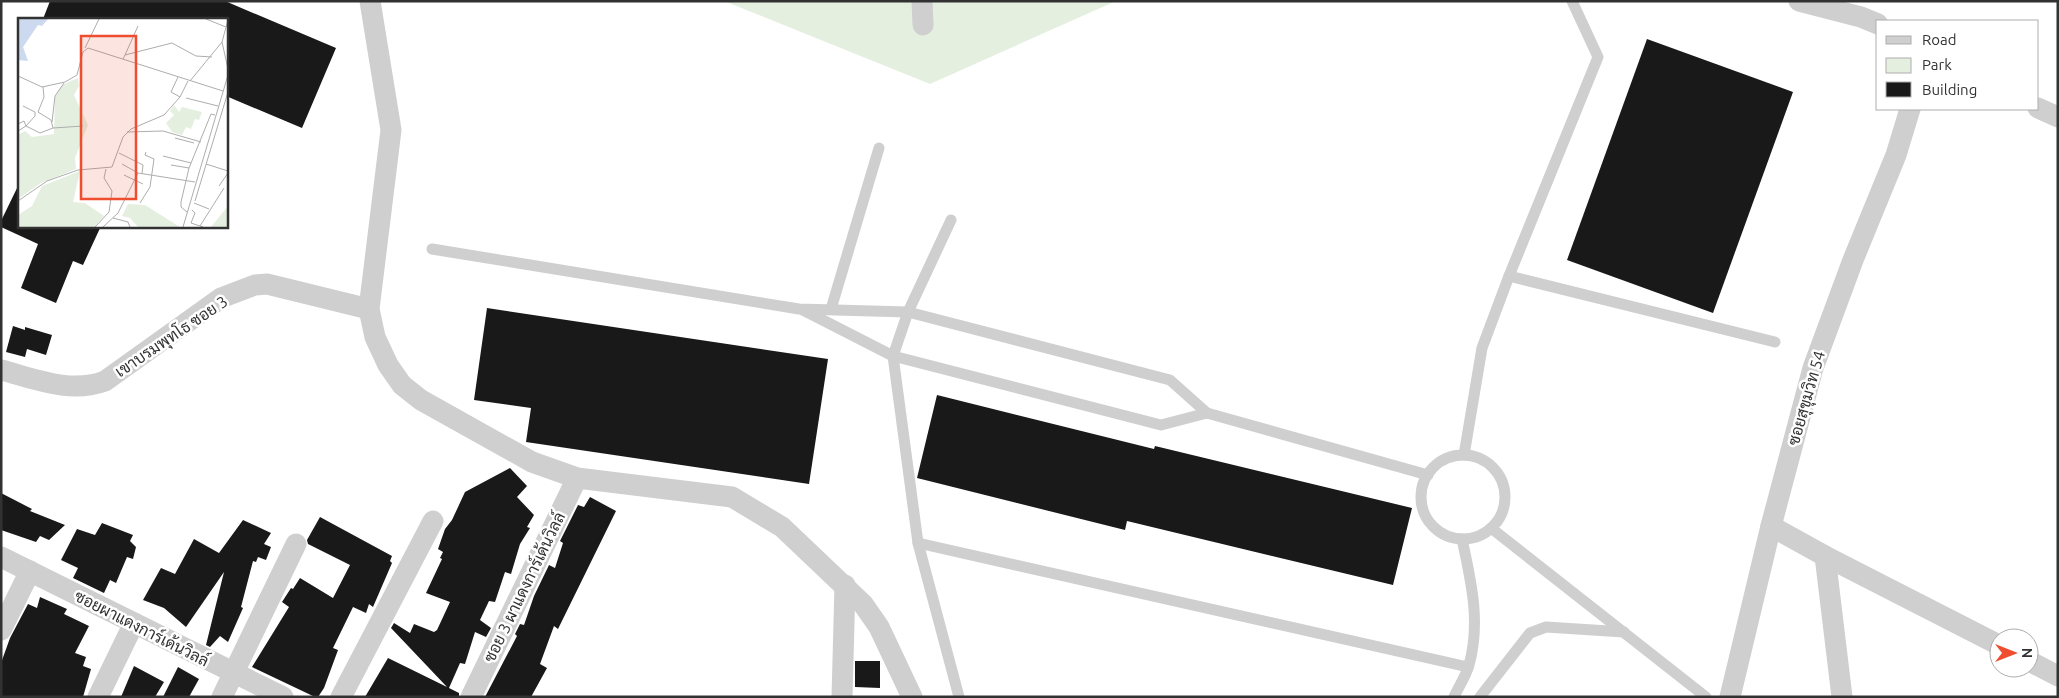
<svg xmlns="http://www.w3.org/2000/svg" width="2059" height="698" viewBox="0 0 2059 698" font-family="Ubuntu,Sarabun,sans-serif">
  <style>
    .green { fill: #e5efe0 }
    .building { fill: #191919 }
    .lines { fill: none; stroke-linecap: round; stroke-linejoin: round }
    .service { stroke: #cfcfcf; stroke-width: 11 }
    .minor { stroke: #cfcfcf; stroke-width: 21 }
    .labels { text-anchor: middle; dominant-baseline: central; stroke-width: 5; stroke-linejoin: round; paint-order: stroke }
    .street-label { font-size: 16px; fill: #323232; stroke: #fff }
    .inset-road { fill: none; stroke: #adadad; stroke-width: 1 }
    .view { fill: #ee4e2f; fill-opacity: 0.15; stroke: #ee4e2f; stroke-width: 2.5 }
    .inset-edge { fill: none; stroke: #323232; stroke-width: 2.5 }
  </style>
  <rect width="100%" height="100%" fill="#fff"/>
  <!-- green -->
  <path class="green" d="M724 1H1116L930 84Z"/>
  <!-- building -->
  <g class="building">
    <path d="M50 1H225L336 48 302 128 226 96V19H43Z"/>
    <path d="M1647 39 1793 92 1713 313 1567 260Z"/>
    <path d="M19 184V226H101L83 265 73 261 56 303 21 288 38 244 1 227V221Z"/>
    <path d="M487 308 828 359 809 484 526 442 531 408 474 400Z"/>
    <path d="M13 326 25 330V327L52 335 46 355 27 349 25 357 6 352Z"/>
    <path d="M937 395 1154 449 1155 446 1412 508 1393 585 1127 521 1125 530 917 478Z"/>
    <path d="M510 468 527 486 517 497 534 515 527 527 530 528 520 544 511 574 505 572 495 602 489 601 480 620 491 628 486 637 475 632 465 664 460 663 449 688 459 693V697H365L388 658 447 687 391 628 394 623 410 633 414 624 434 632 437 630 450 602 426 593 442 559 440 558 443 552 438 549 445 529 452 520 465 492Z"/>
    <path d="M1 493 32 509 30 511 65 525 49 540 40 536 36 542 1 530Z"/>
    <path d="M590 497 616 511 558 629 554 626 540 664 547 668 531 697H485L517 636 515 634 520 624 524 625 534 596 549 565 555 568 563 543 560 541 578 505 584 507Z"/>
    <path d="M320 517 392 556 390 561 392 563 373 607 369 604 366 613 353 607 333 648 338 650 324 688 318 697H315L252 667 289 607 282 602 291 588 293 589 300 578 333 598 350 565 308 544 307 540Z"/>
    <path d="M243 520 271 533 264 544 271 547 266 560 258 557 256 562 253 561 241 607 243 608 228 642 220 636 210 647 206 645 224 572 186 627 164 608 143 600 161 568 175 574 194 539 219 553Z"/>
    <path d="M102 523 133 535 130 541 136 547 133 559 127 557 116 583 110 580 104 593 73 578 78 568 61 560 77 529 95 535Z"/>
    <path d="M40 597 67 609 64 614 89 626 75 653 86 657 83 666 91 669 83 697H1V663L10 638 28 604 37 608Z"/>
    <path d="M855 661H880V688L855 687Z"/>
    <path d="M134 666 164 682 155 697H121Z"/>
    <path d="M178 667 199 679 189 697H163Z"/>
  </g>
  <g class="lines">
    <!-- service -->
    <g class="service">
      <path d="M951 220 908 312 893 356 918 543 1468 667"/>
      <path d="M432 249 799 309 908 312 1170 380 1207 413 1428 475"/>
      <path d="M1509 276 1775 342"/>
      <path d="M831 309 879 148"/>
      <path d="M803 310 893 356 1161 425 1207 413"/>
      <path d="M1464 455 1482 348 1509 276 1598 57 1572 1"/>
      <circle cx="1463" cy="497" r="42"/>
      <path d="M1491 528 1706 697"/>
      <path d="M918 543 959 697"/>
      <path d="M1454 697C1459 686 1466 676 1469 665 1481 622 1471 581 1462 539"/>
      <path d="M1480 697 1530 633 1546 627 1624 632"/>
    </g>
    <!-- minor -->
    <g class="minor">
      <path d="M370 1 391 130 369 309 375 337 388 365 402 385 421 400 532 462 577 478 732 497 782 527 863 604 879 627 912 697"/>
      <path d="M922 1 923 25"/>
      <path d="M1799 1 1861 17 1878 24"/>
      <path d="M2038 108 2058 117"/>
      <path d="M1 370C35 379 71 394 105 381L221 298 255 285 267 284 369 309"/>
      <path d="M1771 526 1825 556 1842 697"/>
      <path d="M1825 556 1999 645"/>
      <path d="M1 557 283 697"/>
      <path d="M1 630 30 571"/>
      <path d="M2029 661 2058 676"/>
      <path d="M98 697 134 623"/>
      <path d="M222 697 296 544"/>
      <path d="M341 697 433 521"/>
      <path d="M471 697 577 478"/>
      <path d="M842 697 845 585"/>
      <path d="M1730 697 1771 526 1813 368 1853 260 1896 155 1910 109"/>
    </g>
  </g>
  <g class="labels">
    <!-- street labels -->
    <g class="street-label">
      <text transform="translate(171 336) rotate(-34)">เขาบรมพุทโธ ซอย 3</text>
      <text transform="translate(1806 398) rotate(-74)">ซอยสุขุมวิท 54</text>
      <text transform="translate(524 587) rotate(-64)">ซอย 3 ผาแดงการ์เด้นวิลล์</text>
      <text transform="translate(142 628) rotate(27)">ซอยผาแดงการ์เด้นวิลล์</text>
    </g>
  </g>
  <!-- overview -->
  <g transform="translate(18 18)">
    <rect width="210" height="210" fill="#fff"/>
    <path d="M60 60 61 68 56 77 70 107 57 140 58 151 23 165 0 181V117L7 113 14 119 36 116 37 78 44 67ZM156 87 161 94 164 89 184 94 181 102 177 101 173 111 168 109 164 117 154 114 148 105 156 97 152 93ZM62 153 55 184 67 185 86 198 76 209H0V197L14 188 24 168ZM110 186 127 187 162 209H120L112 200 104 198ZM210 188V209H193Z" fill="#e5efe0"/>
    <path d="M0 1H30L24 8 20 7 5 29 10 43 0 42Z" fill="#ccd9ef"/>
    <path class="inset-road" d="M188 1 208 9M210 2 204 24 210 51M67 30 81 1M107 37 120 8M105 41 107 37 154 25 178 38 194 39M0 58 24 69 47 64 59 57 65 34 70 30 205 73M160 59 153 74 162 79M172 63 204 24M168 80 200 88M34 104 37 78 46 65M0 106 6 103 8 108 17 98V94L5 88M35 110 65 108M0 113 8 108 22 115 35 110 33 102 20 94 26 79 25 69M109 114 145 113 183 124M157 120 176 125M101 135 125 147 124 156M145 138 173 145M104 146 120 155M188 146 210 153M153 147 171 150M106 157 125 166M201 168 210 155M0 183 29 163 60 152 94 149 105 119 113 111 146 97 162 79 170 63M177 183 210 74M122 185 132 169 136 141 127 137 128 134M176 185 191 191M174 192 177 195 173 205 185 209M169 194 163 189V184L171 150 193 96 197 97M95 200 110 204 112 209M182 208 206 170M77 209 91 194 94 173 86 160 88 151M85 209 100 195 120 155 177 164M165 209 210 57"/>
    <path class="view" d="M63 18H118V181H63Z"/>
    <rect width="210" height="210" class="inset-edge"/>
  </g>
  <!-- border -->
  <rect width="2059" height="698" fill="none" stroke="#323232" stroke-width="5"/>
  <!-- legend -->
  <rect x="1876" y="20" width="162" height="90" fill="#ffffff" stroke="#adadad"/>
  <rect x="1886" y="36" width="25" height="8" fill="#cfcfcf" stroke="#adadad"/>
  <text x="1922" y="45" font-size="15" fill="#323232">Road</text>
  <rect x="1886" y="58" width="25" height="15" fill="#e5efe0" stroke="#adadad"/>
  <text x="1922" y="70" font-size="15" fill="#323232">Park</text>
  <rect x="1886" y="82" width="25" height="15" fill="#191919" stroke="#adadad"/>
  <text x="1922" y="95" font-size="15" fill="#323232">Building</text>
  <!-- north arrow -->
  <g transform="translate(2014 653) rotate(90)"><circle r="24" fill="#ffffff" stroke="#adadad"/>
  <path d="M0-4L9 19L0 12L-9 19Z" fill="#ee4e2f"/>
  <text y="-8" font-size="14" font-weight="bold" text-anchor="middle" fill="#323232">N</text>
  </g>
</svg>
